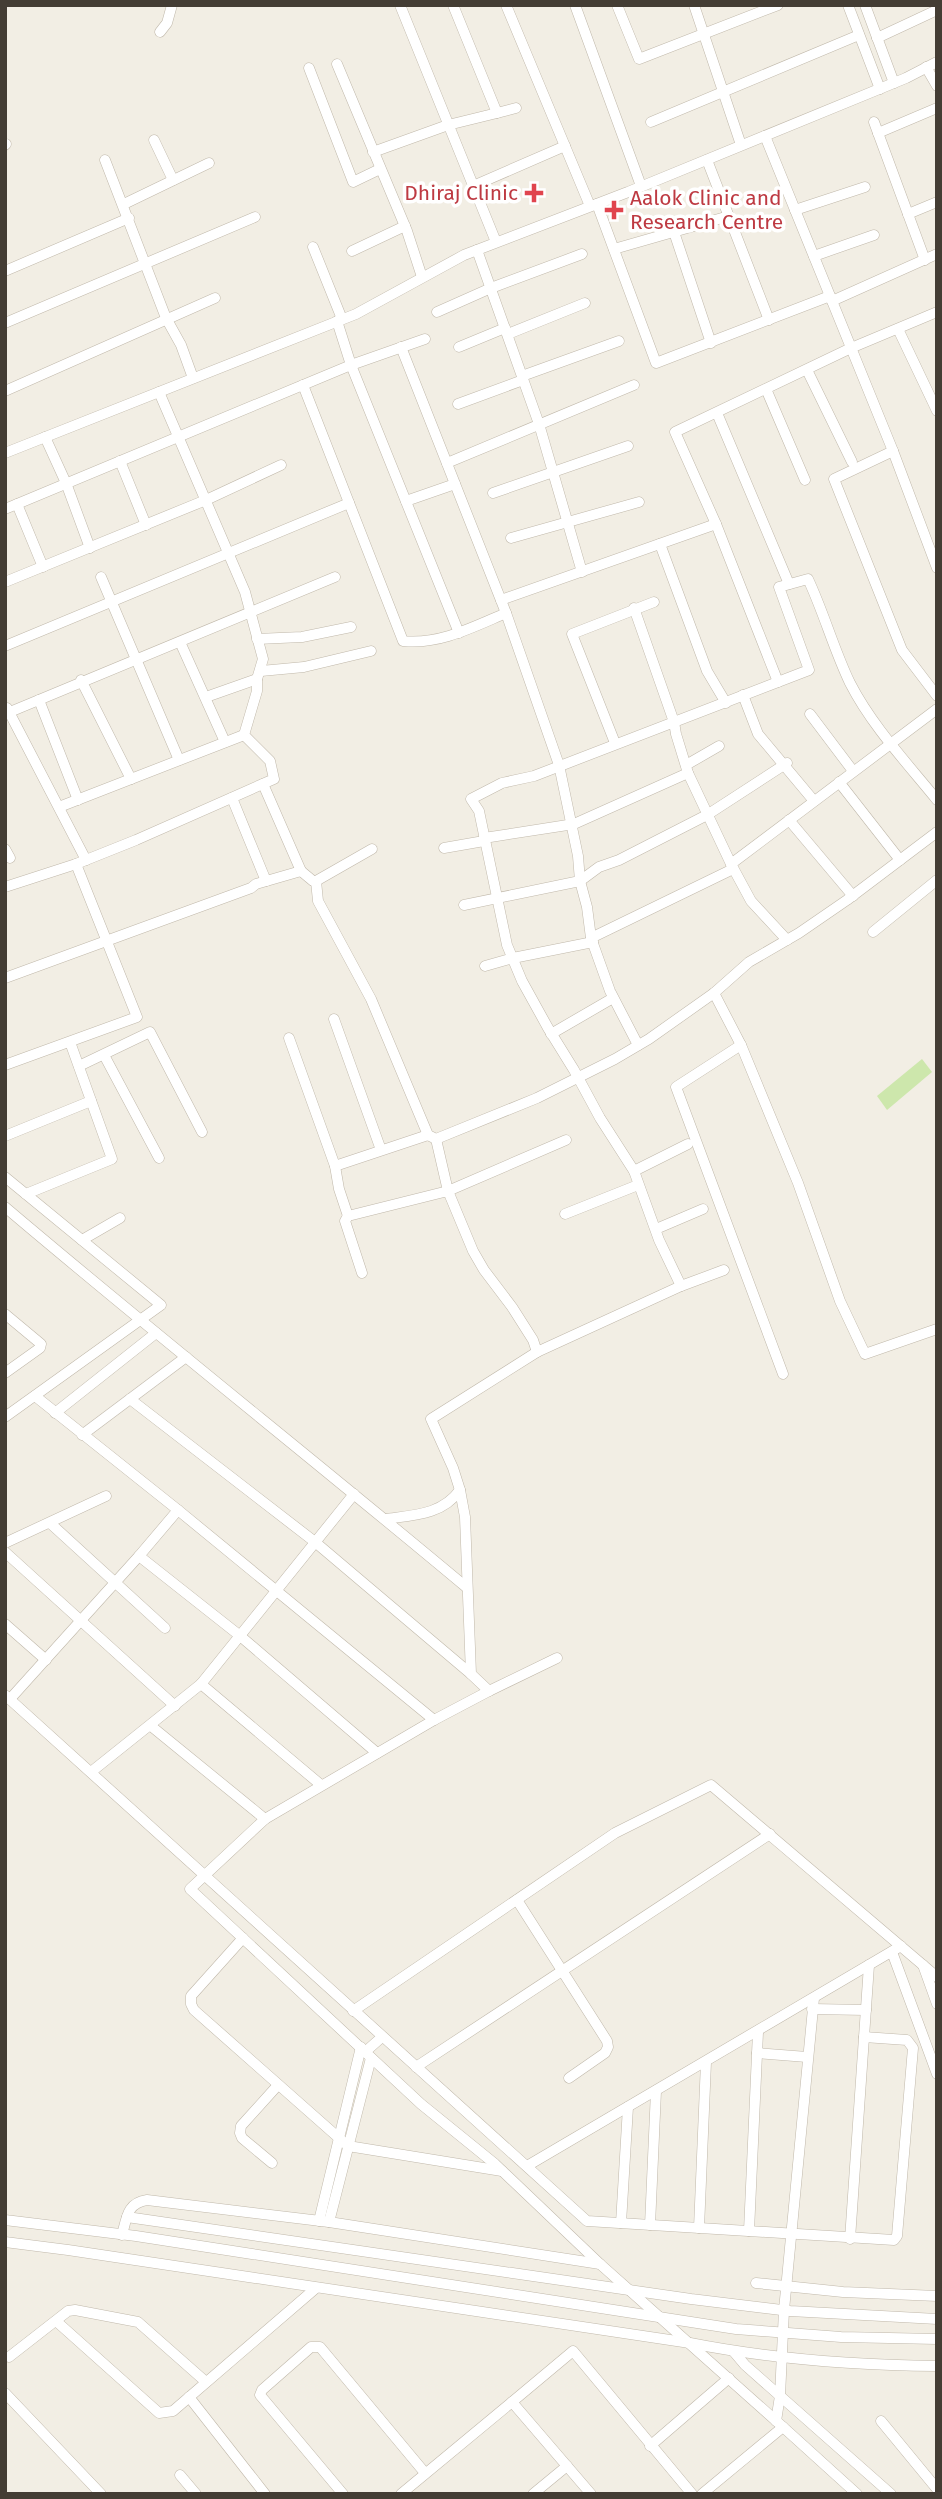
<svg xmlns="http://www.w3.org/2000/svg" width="942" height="2499" viewBox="0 0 942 2499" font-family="'Fira Sans',sans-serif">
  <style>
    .green { fill: #cde7ac }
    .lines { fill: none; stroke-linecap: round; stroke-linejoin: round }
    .minor-casing { stroke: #c0b8aa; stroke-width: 11 }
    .minor { stroke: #fff; stroke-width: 10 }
    .health-dot { fill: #e0444e; stroke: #fff; stroke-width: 2.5 }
    .labels { text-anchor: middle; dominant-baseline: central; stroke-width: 7; stroke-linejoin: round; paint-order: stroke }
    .health-label { font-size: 21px; fill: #be3a42; stroke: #fff; text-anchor: end }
  </style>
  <rect width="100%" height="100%" fill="#f2eee4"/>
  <!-- green -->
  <path class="green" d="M922 1059 932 1072 887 1110 877 1096Z"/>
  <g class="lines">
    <defs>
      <g id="minor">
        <path d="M400 5 496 242"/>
        <path d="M506 5 590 206"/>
        <path d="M575 5 641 186"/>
        <path d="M617 5 639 59 778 5"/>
        <path d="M694 5 741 145"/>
        <path d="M848 5 880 89"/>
        <path d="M865 5 894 83"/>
        <path d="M160 32 167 23 172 5"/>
        <path d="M877 38 937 10"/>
        <path d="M337 64 407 231 422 277"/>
        <path d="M926 67 937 86"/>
        <path d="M309 68 353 182 380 169"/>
        <path d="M497 113 516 108"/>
        <path d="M651 122 859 35"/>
        <path d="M874 122 925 260"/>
        <path d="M878 133 937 108"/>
        <path d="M765 136 893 451 937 568"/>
        <path d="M154 140 173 180"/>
        <path d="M5 145 6 144"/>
        <path d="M373 152 448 125 497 113 453 5"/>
        <path d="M105 160 166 318 181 345 193 378"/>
        <path d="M707 160 769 320"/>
        <path d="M473 186 565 146"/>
        <path d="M124 204 209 163"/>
        <path d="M597 204 656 363 830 296"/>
        <path d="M795 210 865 187"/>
        <path d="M908 214 937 202"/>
        <path d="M674 232 711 343"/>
        <path d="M313 247 342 319"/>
        <path d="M614 249 729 216"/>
        <path d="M477 250 539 424 582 572"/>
        <path d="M352 251 405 226"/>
        <path d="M814 256 874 235"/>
        <path d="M5 271 129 218"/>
        <path d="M832 301 937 254"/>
        <path d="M437 312 491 288 582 254"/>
        <path d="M337 321 351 365 459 633"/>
        <path d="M5 323 255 217"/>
        <path d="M898 329 937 411"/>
        <path d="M508 334 585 303"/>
        <path d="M401 347 506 613 559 765 578 856 580 881 587 907 591 938 610 991 638 1045"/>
        <path d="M459 347 505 328"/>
        <path d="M807 370 852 462"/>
        <path d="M522 376 619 341"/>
        <path d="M303 385 403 641C439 645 473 627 506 613"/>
        <path d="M766 389 805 480"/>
        <path d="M5 391 215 298"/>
        <path d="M458 404 523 380"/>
        <path d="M717 413 789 584"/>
        <path d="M45 437 66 483 90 548"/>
        <path d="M893 451 834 479 902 650 937 696"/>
        <path d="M5 453 356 314 464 255 628 192 906 78 937 62"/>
        <path d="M120 461 146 525"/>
        <path d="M447 463 634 385"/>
        <path d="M493 493 628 446"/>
        <path d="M406 501 455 484"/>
        <path d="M17 504 43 567"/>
        <path d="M5 509 351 365 425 339"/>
        <path d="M511 538 639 502"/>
        <path d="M660 544 707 671 726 703"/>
        <path d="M101 577 179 760"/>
        <path d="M5 582 206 500 281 465"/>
        <path d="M501 600 716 524"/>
        <path d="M634 608 674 722 676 734 688 773 731 864 751 901 787 940"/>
        <path d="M257 639 302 637 351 627"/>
        <path d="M180 642 225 742"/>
        <path d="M5 646 349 503"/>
        <path d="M261 671 304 667 371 651"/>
        <path d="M81 680 131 779"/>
        <path d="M778 682 716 524 675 432 851 348 937 312"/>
        <path d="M743 695 758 734 814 801"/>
        <path d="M206 697 257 679"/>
        <path d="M39 700 78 800"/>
        <path d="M7 708 86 860"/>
        <path d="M5 714 335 577"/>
        <path d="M810 714 853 771"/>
        <path d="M615 743 572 634 654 602"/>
        <path d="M686 765 719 746"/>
        <path d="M839 782 900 860"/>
        <path d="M263 784 301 871 313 881H316"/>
        <path d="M232 798 266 881"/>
        <path d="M59 807 244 735"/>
        <path d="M789 820 853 896"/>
        <path d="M484 838 574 824 688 773"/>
        <path d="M444 848 484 841"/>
        <path d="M5 849 10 858"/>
        <path d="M731 864 937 709"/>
        <path d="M316 881 318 901 371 999 428 1135 436 1139 537 1098 615 1059 649 1039 714 993 749 962 799 933 847 900 937 832"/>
        <path d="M316 881 372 849"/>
        <path d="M5 887 76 864 136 840 274 779 270 761 244 735 257 691V679L263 659 245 592 159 392"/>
        <path d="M464 905 580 881 599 867 619 860 707 815 787 763"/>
        <path d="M873 932 937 880"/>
        <path d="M591 938 733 869"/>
        <path d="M485 966 513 958 593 942"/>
        <path d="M5 978 251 888 256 884 301 871"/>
        <path d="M714 993 741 1045 798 1183 840 1301 865 1354 937 1329"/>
        <path d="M334 1019 381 1150"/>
        <path d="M551 1034 613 998"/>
        <path d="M289 1038 335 1166 339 1189 348 1216"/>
        <path d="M741 1045 676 1087 783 1374"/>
        <path d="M104 1055 159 1158"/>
        <path d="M5 1065 137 1017 76 864"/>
        <path d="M79 1066 150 1032 202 1132"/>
        <path d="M5 1136 91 1101"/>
        <path d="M436 1139 448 1191 566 1140"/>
        <path d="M335 1166 428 1135"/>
        <path d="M634 1171 688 1144"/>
        <path d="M5 1177 161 1305 5 1417"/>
        <path d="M26 1194 112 1159 70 1042"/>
        <path d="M5 1207C157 1336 313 1459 466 1587"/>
        <path d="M565 1214 638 1185"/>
        <path d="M656 1229 703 1209"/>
        <path d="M82 1240 120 1218"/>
        <path d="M362 1273 345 1221 348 1216 448 1191 473 1251 484 1270 512 1307 533 1340 537 1352"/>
        <path d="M681 1286 724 1270"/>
        <path d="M5 1314 41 1344 40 1348 5 1373"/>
        <path d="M35 1396 178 1510 434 1720"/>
        <path d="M130 1399 315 1542 471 1674"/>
        <path d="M55 1413 156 1333"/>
        <path d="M82 1435 186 1357"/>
        <path d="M178 1510 139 1556 239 1635 377 1753"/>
        <path d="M385 1519C414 1515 442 1515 460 1490"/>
        <path d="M50 1523 165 1628"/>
        <path d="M5 1543 106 1496"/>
        <path d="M5 1552 175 1706"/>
        <path d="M5 1624 46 1660"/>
        <path d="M557 1658 489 1691 471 1674 465 1517 460 1490 453 1468 431 1419 537 1352 681 1286 659 1240 634 1171 600 1118 574 1070 548 1028 522 981 507 945 479 811 471 799 502 783 534 776 809 670 779 587 808 579C824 613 834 650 850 683 872 726 907 763 937 800"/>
        <path d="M489 1691 434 1720 265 1819 190 1889 421 2104 495 2164 600 2264 783 2427 702 2494"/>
        <path d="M5 1695 587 2221 894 2240 897 2236 913 2048 907 2040 864 2037"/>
        <path d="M10 1699 139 1556"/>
        <path d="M151 1726 265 1819"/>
        <path d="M91 1772 201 1684"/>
        <path d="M321 1785 201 1684 354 1494"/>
        <path d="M517 1900 607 2041 608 2047 605 2053 569 2078"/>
        <path d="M243 1938 191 1996V2004L194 2010 348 2146 502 2171"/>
        <path d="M892 1952 937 2074"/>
        <path d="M923 1965 937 2004"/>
        <path d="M812 2009 866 2010"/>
        <path d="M353 2011 615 1833 711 1785 937 1977"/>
        <path d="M365 2052 382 2037"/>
        <path d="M757 2053 807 2057"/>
        <path d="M416 2067 770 1834"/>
        <path d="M272 2163 242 2138 240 2133 241 2126 278 2085"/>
        <path d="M527 2166 901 1946"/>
        <path d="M127 2217 691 2299 790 2311 937 2319"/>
        <path d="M5 2220 136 2236 736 2329 841 2337 937 2339"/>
        <path d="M319 2221 361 2047"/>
        <path d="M329 2222 371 2058"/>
        <path d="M621 2223 628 2107"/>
        <path d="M650 2225 656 2091"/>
        <path d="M699 2228 706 2062"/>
        <path d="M749 2231 758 2032"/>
        <path d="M122 2235C127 2217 127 2203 147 2200L329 2222 600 2264"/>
        <path d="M850 2239 869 1965"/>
        <path d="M5 2242 68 2250 690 2343C771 2359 854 2365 937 2366"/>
        <path d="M756 2283 843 2292 937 2296"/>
        <path d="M56 2321 159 2413 173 2411 316 2288"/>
        <path d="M734 2352 745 2365 891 2494"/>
        <path d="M9 2357 68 2311 75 2310 138 2322 206 2382"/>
        <path d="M5 2393 101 2494"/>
        <path d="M189 2397 265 2494"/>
        <path d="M776 2421 780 2396 784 2310 814 1998"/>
        <path d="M881 2421 937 2489"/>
        <path d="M783 2427 857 2494"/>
        <path d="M650 2446 729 2378"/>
        <path d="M180 2475 196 2494"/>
        <path d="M343 2494 260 2395 262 2390 311 2347H320L425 2473"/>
        <path d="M401 2494 512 2402"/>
        <path d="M533 2494 567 2466"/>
        <path d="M591 2494 512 2402 573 2351 692 2494"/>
      </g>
    </defs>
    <!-- minor casing -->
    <use href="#minor" class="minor-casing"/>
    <!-- minor -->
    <use href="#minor" class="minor"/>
  </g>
  <!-- markers -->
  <g class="health-dot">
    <path d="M530.5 182.5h7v7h7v7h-7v7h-7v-7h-7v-7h7z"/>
    <path d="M610.5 199.5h7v7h7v7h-7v7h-7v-7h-7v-7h7z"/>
  </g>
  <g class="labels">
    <!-- health labels -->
    <g class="health-label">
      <text x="518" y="193">Dhiraj Clinic</text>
      <text x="630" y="198" text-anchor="start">Aalok Clinic and<tspan x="630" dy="24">Research Centre</tspan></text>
    </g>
  </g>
  <!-- border -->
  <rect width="942" height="2499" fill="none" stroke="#443d34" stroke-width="14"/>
</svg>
